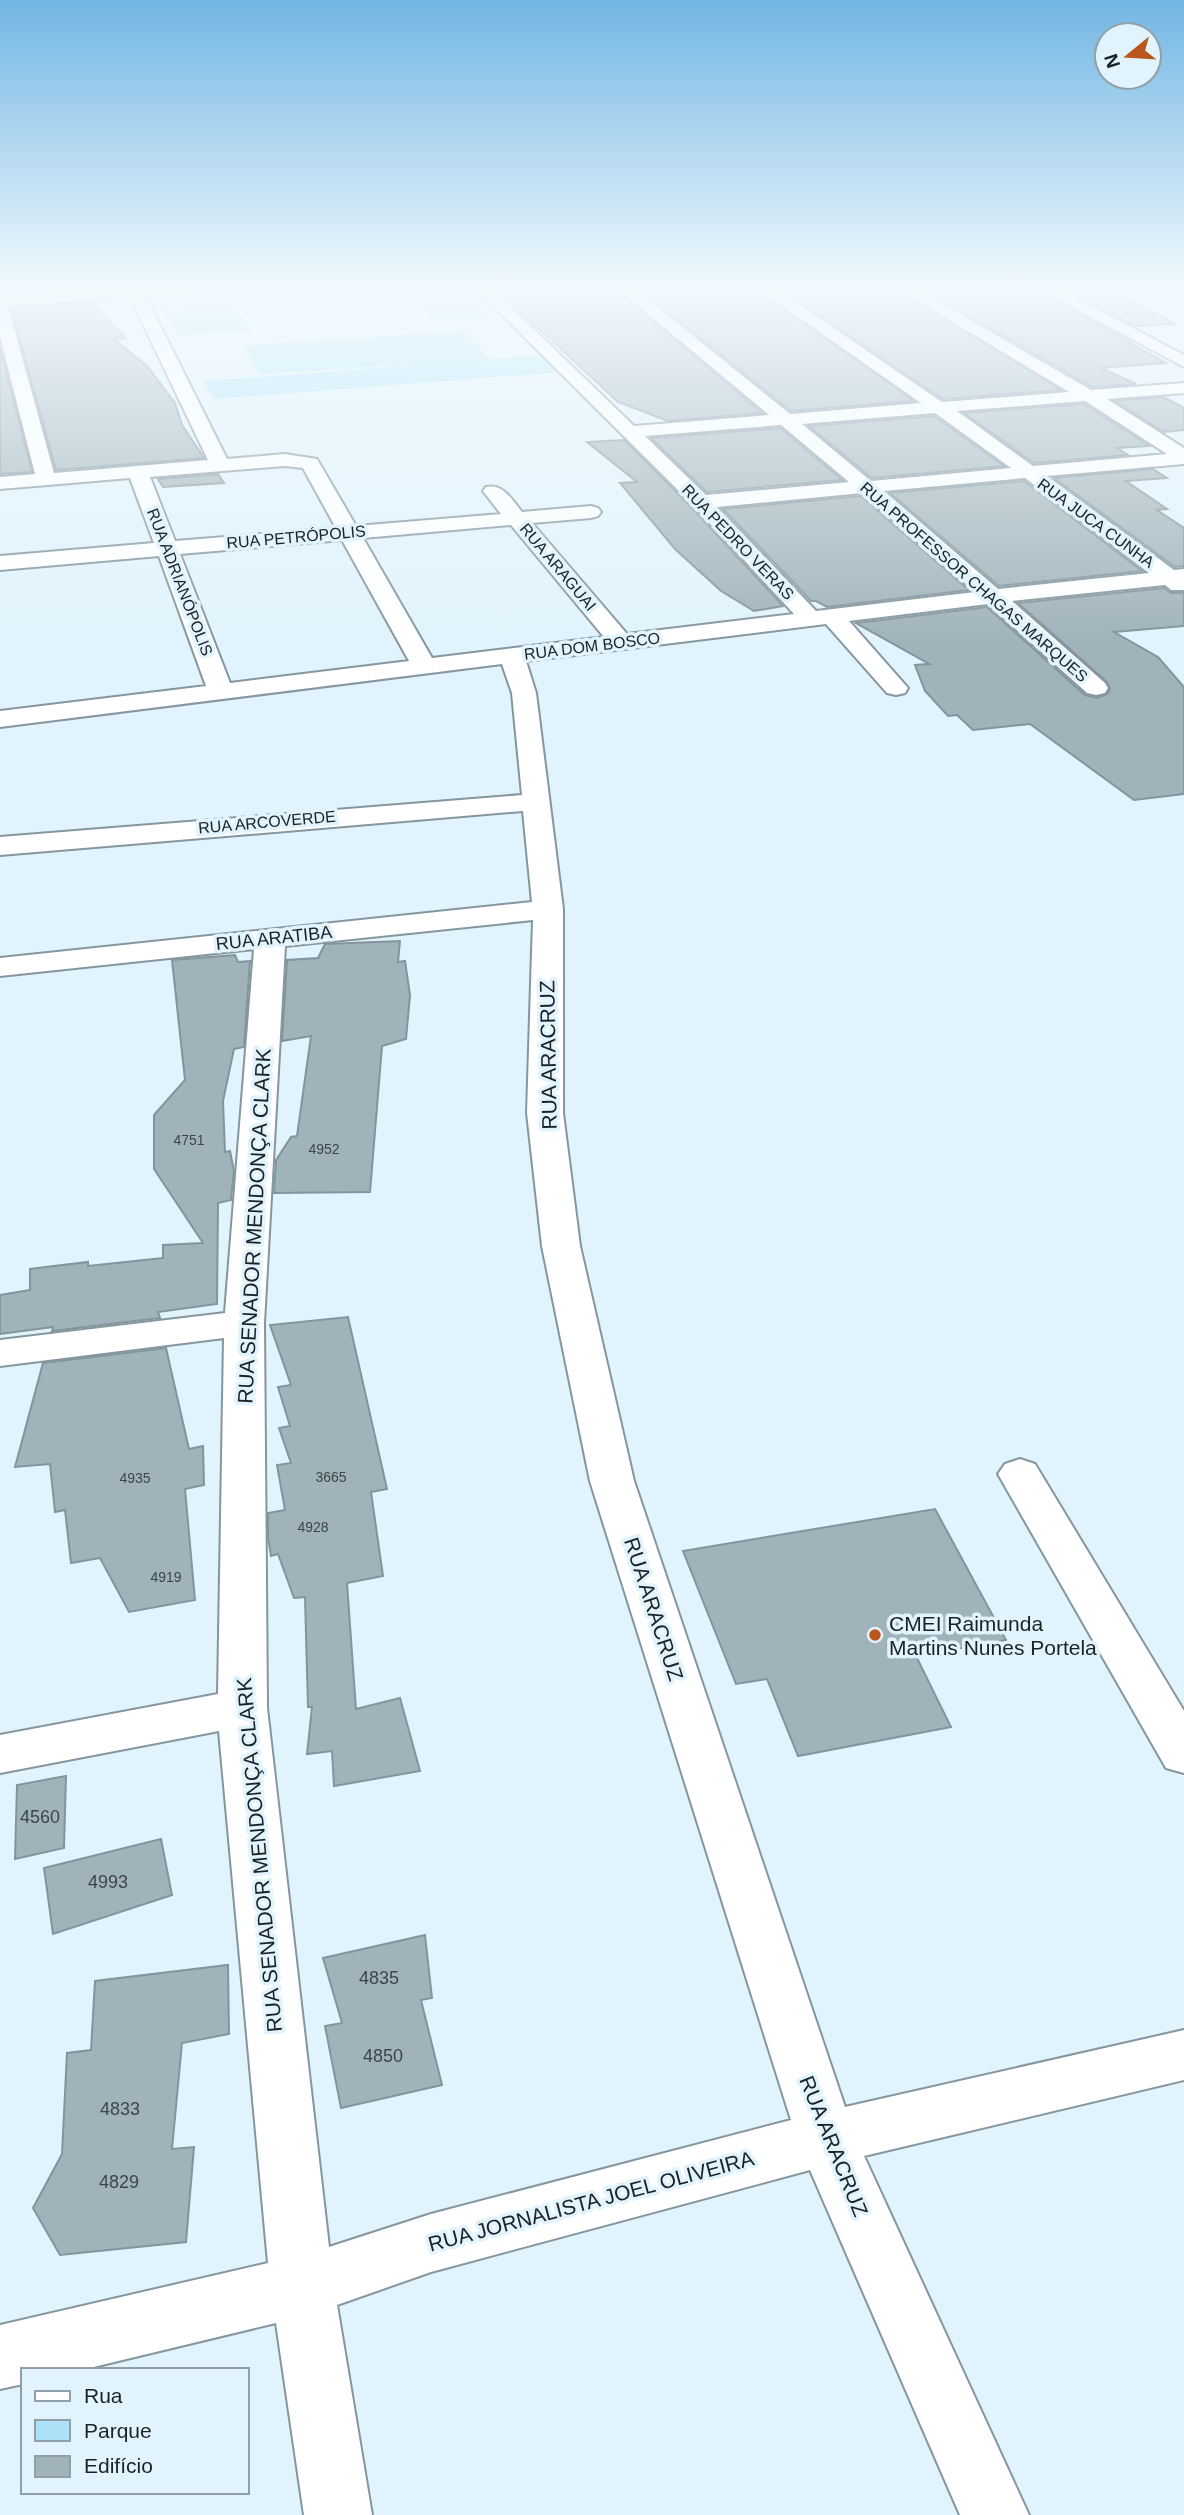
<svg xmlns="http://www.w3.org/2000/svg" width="1184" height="2515" viewBox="0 0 1184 2515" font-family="Arial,sans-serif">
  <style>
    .green { fill: #ace1f8 }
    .building { fill: #a1b3ba; stroke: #83949c; stroke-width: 2 }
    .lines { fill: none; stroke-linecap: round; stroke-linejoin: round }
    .minor-casing { stroke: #85969e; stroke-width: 4 }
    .major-casing { stroke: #85969e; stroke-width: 4 }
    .minor { fill: #fff; fill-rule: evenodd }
    .major { fill: #fff; fill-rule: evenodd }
    .poi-dot { fill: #ba571e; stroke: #e1f3fc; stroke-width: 2.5 }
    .labels { text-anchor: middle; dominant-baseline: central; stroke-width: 7; stroke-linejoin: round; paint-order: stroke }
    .number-label { font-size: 14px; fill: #3c464a }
    .far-street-label { font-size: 16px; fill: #1b2225; stroke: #e1f3fc }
    .street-label { font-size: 18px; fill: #1b2225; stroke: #e1f3fc }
    .near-number-label { font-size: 18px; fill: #3c464a }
    .near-street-label { font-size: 21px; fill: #1b2225; stroke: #e1f3fc }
    .near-poi-label { font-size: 21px; fill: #1b2225; stroke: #e1f3fc; text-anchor: start }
  </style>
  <rect width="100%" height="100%" fill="#e1f3fc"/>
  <!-- green -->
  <g class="green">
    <path d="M468 297 489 317 436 321 417 301Z"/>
    <path d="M234 304 251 330 178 335 163 309Z"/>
    <path d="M464 331 490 359 541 355 562 372 214 399 204 381 482 360 260 374 243 346Z"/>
  </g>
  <!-- building -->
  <g class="building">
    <path d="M496 289H615L762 413 668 421 618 402Z"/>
    <path d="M639 289H755L914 401 791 411Z"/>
    <path d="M781 289H895L1061 390 943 399Z"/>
    <path d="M922 289H1036L1166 363 1101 368 1136 384 1092 387Z"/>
    <path d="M1064 289H1104L1176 324 1135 326Z"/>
    <path d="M93 303 125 338 114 339 147 366 175 403 182 425 204 458 56 470 11 308Z"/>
    <path d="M0 348 32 472 0 474Z"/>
    <path d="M1163 397 1184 408V430L1164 432 1115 401Z"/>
    <path d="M1084 404 1149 446 1117 448 1128 455 1034 463 964 413Z"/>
    <path d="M934 416 1004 466 872 478 809 426Z"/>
    <path d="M780 428 842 480 707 492 651 438Z"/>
    <path d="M624 440 692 508 783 606 754 611 721 591 675 549 620 483 637 482 587 442Z"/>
    <path d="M1153 469 1167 478 1126 481 1167 509 1157 510 1184 528V566L1175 567 1054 478Z"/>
    <path d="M218 474 224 483 163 487 158 479Z"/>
    <path d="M1024 481 1142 571 999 586 890 493Z"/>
    <path d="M861 496 969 590 827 607 816 601H811L723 509Z"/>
    <path d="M1164 588 1171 593H1184V626L1114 632 1158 657 1184 687V794L1134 800 1030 724 973 730 957 715 948 716 925 691 915 665 929 664 856 623 987 607 1085 695 1097 698 1107 694 1110 689 1107 682 1018 603Z"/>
    <path d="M400 941 398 962 405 961 410 995 406 1039 382 1046 370 1192 274 1193 276 1160 291 1137 297 1136 311 1036 282 1041 287 960 318 958 325 944Z"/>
    <path d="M235 955 238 962 250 961 244 1047 234 1049 223 1101 225 1152 230 1151 234 1171 231 1200 218 1203 217 1304 158 1312 160 1318 52 1331 53 1327 0 1334V1295L30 1290V1269L88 1262V1266L163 1258V1245L203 1243 154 1169V1115L185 1080 172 960Z"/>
    <path d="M348 1317 387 1489 371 1492 383 1576 347 1583 356 1709 400 1698 420 1771 334 1786 332 1751 307 1754 312 1707H308L305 1597 294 1598 278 1554 271 1556 268 1537V1513L285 1510 277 1465 291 1463 279 1428 290 1426 278 1387 291 1385 270 1325Z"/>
    <path d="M166 1348 189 1449 203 1446 204 1485 185 1489 195 1600 129 1612 100 1558 71 1563 65 1510 55 1512 50 1464 15 1467 43 1363Z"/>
    <path d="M935 1509 1006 1640 916 1656 951 1727 798 1756 767 1679 736 1684 683 1551Z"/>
    <path d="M66 1776 64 1848 15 1859 17 1785Z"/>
    <path d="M161 1839 172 1895 53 1934 44 1868Z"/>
    <path d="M425 1935 432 1998 421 2000 442 2085 341 2108 325 2026 342 2023 323 1958Z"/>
    <path d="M228 1965 229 2034 182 2043 172 2149 194 2147 186 2242 60 2255 33 2208 62 2154 67 2053 91 2050 95 1981Z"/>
  </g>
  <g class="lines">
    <defs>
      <g id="minor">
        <path d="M54 289H70L71 292 63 297 58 295Z"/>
        <path d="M126 289H142L227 459 285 454 317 459 356 526 501 514 483 491 486 487C503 483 512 500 522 512L591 506 598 508 601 512 598 516 591 518 532 523 627 634 794 614 694 506 476 289H492L634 426 769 415 618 289H635L790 414 921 403 758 289H776L942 402 1069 392 898 289H916L1091 390 1184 383V393L1107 399 1184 448V464L1047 476 1174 570 1184 569V590H1171L1165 585 1012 601 1105 683 1108 688 1105 693 1096 695 1087 693 988 604 849 621 908 688 905 693 896 695 887 693 826 624 526 661 536 693 563 909V1113L580 1246 634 1481 845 2107 1184 2030V2080L864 2156 1029 2515H960L810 2170 431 2272 337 2305 372 2515H304L276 2323 81 2370H23V2384L0 2389V2325L268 2263 219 1731 0 1773V1735L218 1694 224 1338 0 1366V1340L225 1313 254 949 0 976V958L532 902 523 811 0 855V837L522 795 512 693 502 664 0 727V711L206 686 159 556 0 570V556L154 543 130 478 0 489V477L35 474 0 337V301L8 306 54 473 208 460ZM1085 401 1167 454 1033 466 957 411ZM935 413 1011 468 871 481 802 424ZM781 425 849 482 706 495 645 436ZM285 466 303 468 336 528 175 541 150 477ZM1025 478 1149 573 998 589 884 491ZM862 493 975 592 816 611 717 507ZM511 525 604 637 432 658 363 538ZM342 540 409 661 230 683 180 554ZM533 920 527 1113 542 1246 590 1481 791 2120 431 2214 329 2247 267 1708 264 1323 285 946Z"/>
        <path d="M1039 289H1058L1184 355V367Z"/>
        <path d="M1020 1459 1035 1464 1184 1711V1773L1166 1768 998 1474 1005 1464Z"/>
      </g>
      <path id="major" d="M118 289H204L197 294 0 306V296Z"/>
    </defs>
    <!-- minor casing -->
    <use href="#minor" class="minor-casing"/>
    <!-- major casing -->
    <use href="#major" class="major-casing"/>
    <!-- minor -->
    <use href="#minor" class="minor"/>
    <!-- major -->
    <use href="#major" class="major"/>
  </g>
  <!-- sky -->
  <linearGradient id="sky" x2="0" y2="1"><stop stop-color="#72b6e3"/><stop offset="0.45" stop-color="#f2fafe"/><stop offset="1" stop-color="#f2fafe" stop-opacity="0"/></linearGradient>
  <rect width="1184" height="641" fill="url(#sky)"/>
  <!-- markers -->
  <circle class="poi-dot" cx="875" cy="1635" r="7"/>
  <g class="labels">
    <!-- number labels -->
    <g class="number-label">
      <text x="189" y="1140">4751</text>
      <text x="324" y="1149">4952</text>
      <text x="331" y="1477">3665</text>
      <text x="135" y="1478">4935</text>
      <text x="313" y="1527">4928</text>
      <text x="166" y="1577">4919</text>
    </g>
    <!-- far-street labels -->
    <g class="far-street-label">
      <text transform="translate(1096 523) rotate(36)">RUA JUCA CUNHA</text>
      <text transform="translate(296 537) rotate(-5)">RUA PETRÓPOLIS</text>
      <text transform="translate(738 542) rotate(46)">RUA PEDRO VERAS</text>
      <text transform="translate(558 567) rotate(50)">RUA ARAGUAI</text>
      <text transform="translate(180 582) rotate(69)">RUA ADRIANÓPOLIS</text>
      <text transform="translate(974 582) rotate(41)">RUA PROFESSOR CHAGAS MARQUES</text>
      <text transform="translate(592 646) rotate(-7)">RUA DOM BOSCO</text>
      <text transform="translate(267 822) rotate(-5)">RUA ARCOVERDE</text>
    </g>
    <!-- street labels -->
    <g class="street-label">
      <text transform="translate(274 938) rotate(-6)">RUA ARATIBA</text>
    </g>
    <!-- near-number labels -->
    <g class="near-number-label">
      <text x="40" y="1817">4560</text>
      <text x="108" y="1882">4993</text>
      <text x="379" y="1978">4835</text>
      <text x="383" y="2056">4850</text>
      <text x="120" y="2109">4833</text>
      <text x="119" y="2182">4829</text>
    </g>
    <!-- near-street labels -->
    <g class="near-street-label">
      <text transform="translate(548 1055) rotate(-91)">RUA ARACRUZ</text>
      <text transform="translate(254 1226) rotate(-87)">RUA SENADOR MENDONÇA CLARK</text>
      <text transform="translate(654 1609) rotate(72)">RUA ARACRUZ</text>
      <text transform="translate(259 1855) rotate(-95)">RUA SENADOR MENDONÇA CLARK</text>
      <text transform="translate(834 2146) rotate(68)">RUA ARACRUZ</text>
      <text transform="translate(591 2201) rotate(-15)">RUA JORNALISTA JOEL OLIVEIRA</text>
    </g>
    <!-- near-poi labels -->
    <g class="near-poi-label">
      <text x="889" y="1623">CMEI Raimunda<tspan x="889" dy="24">Martins Nunes Portela</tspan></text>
    </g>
  </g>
  <!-- legend -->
  <rect x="21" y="2368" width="228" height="126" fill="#e1f3fc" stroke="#929fa6" stroke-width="2"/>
  <rect x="35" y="2391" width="35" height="10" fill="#ffffff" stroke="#929fa6" stroke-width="2"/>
  <text x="84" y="2403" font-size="21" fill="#1b2225">Rua</text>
  <rect x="35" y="2420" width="35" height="21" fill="#ace1f8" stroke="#929fa6" stroke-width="2"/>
  <text x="84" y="2438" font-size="21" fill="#1b2225">Parque</text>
  <rect x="35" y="2456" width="35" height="21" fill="#a1b3ba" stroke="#929fa6" stroke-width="2"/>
  <text x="84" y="2473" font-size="21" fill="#1b2225">Edifício</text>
  <!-- north arrow -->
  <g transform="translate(1128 56) rotate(252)"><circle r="33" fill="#e1f3fc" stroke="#929fa6" stroke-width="2"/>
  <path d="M0-5L12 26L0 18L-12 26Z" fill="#ba571e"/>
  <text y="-10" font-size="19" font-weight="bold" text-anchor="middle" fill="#1b2225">N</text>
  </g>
</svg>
